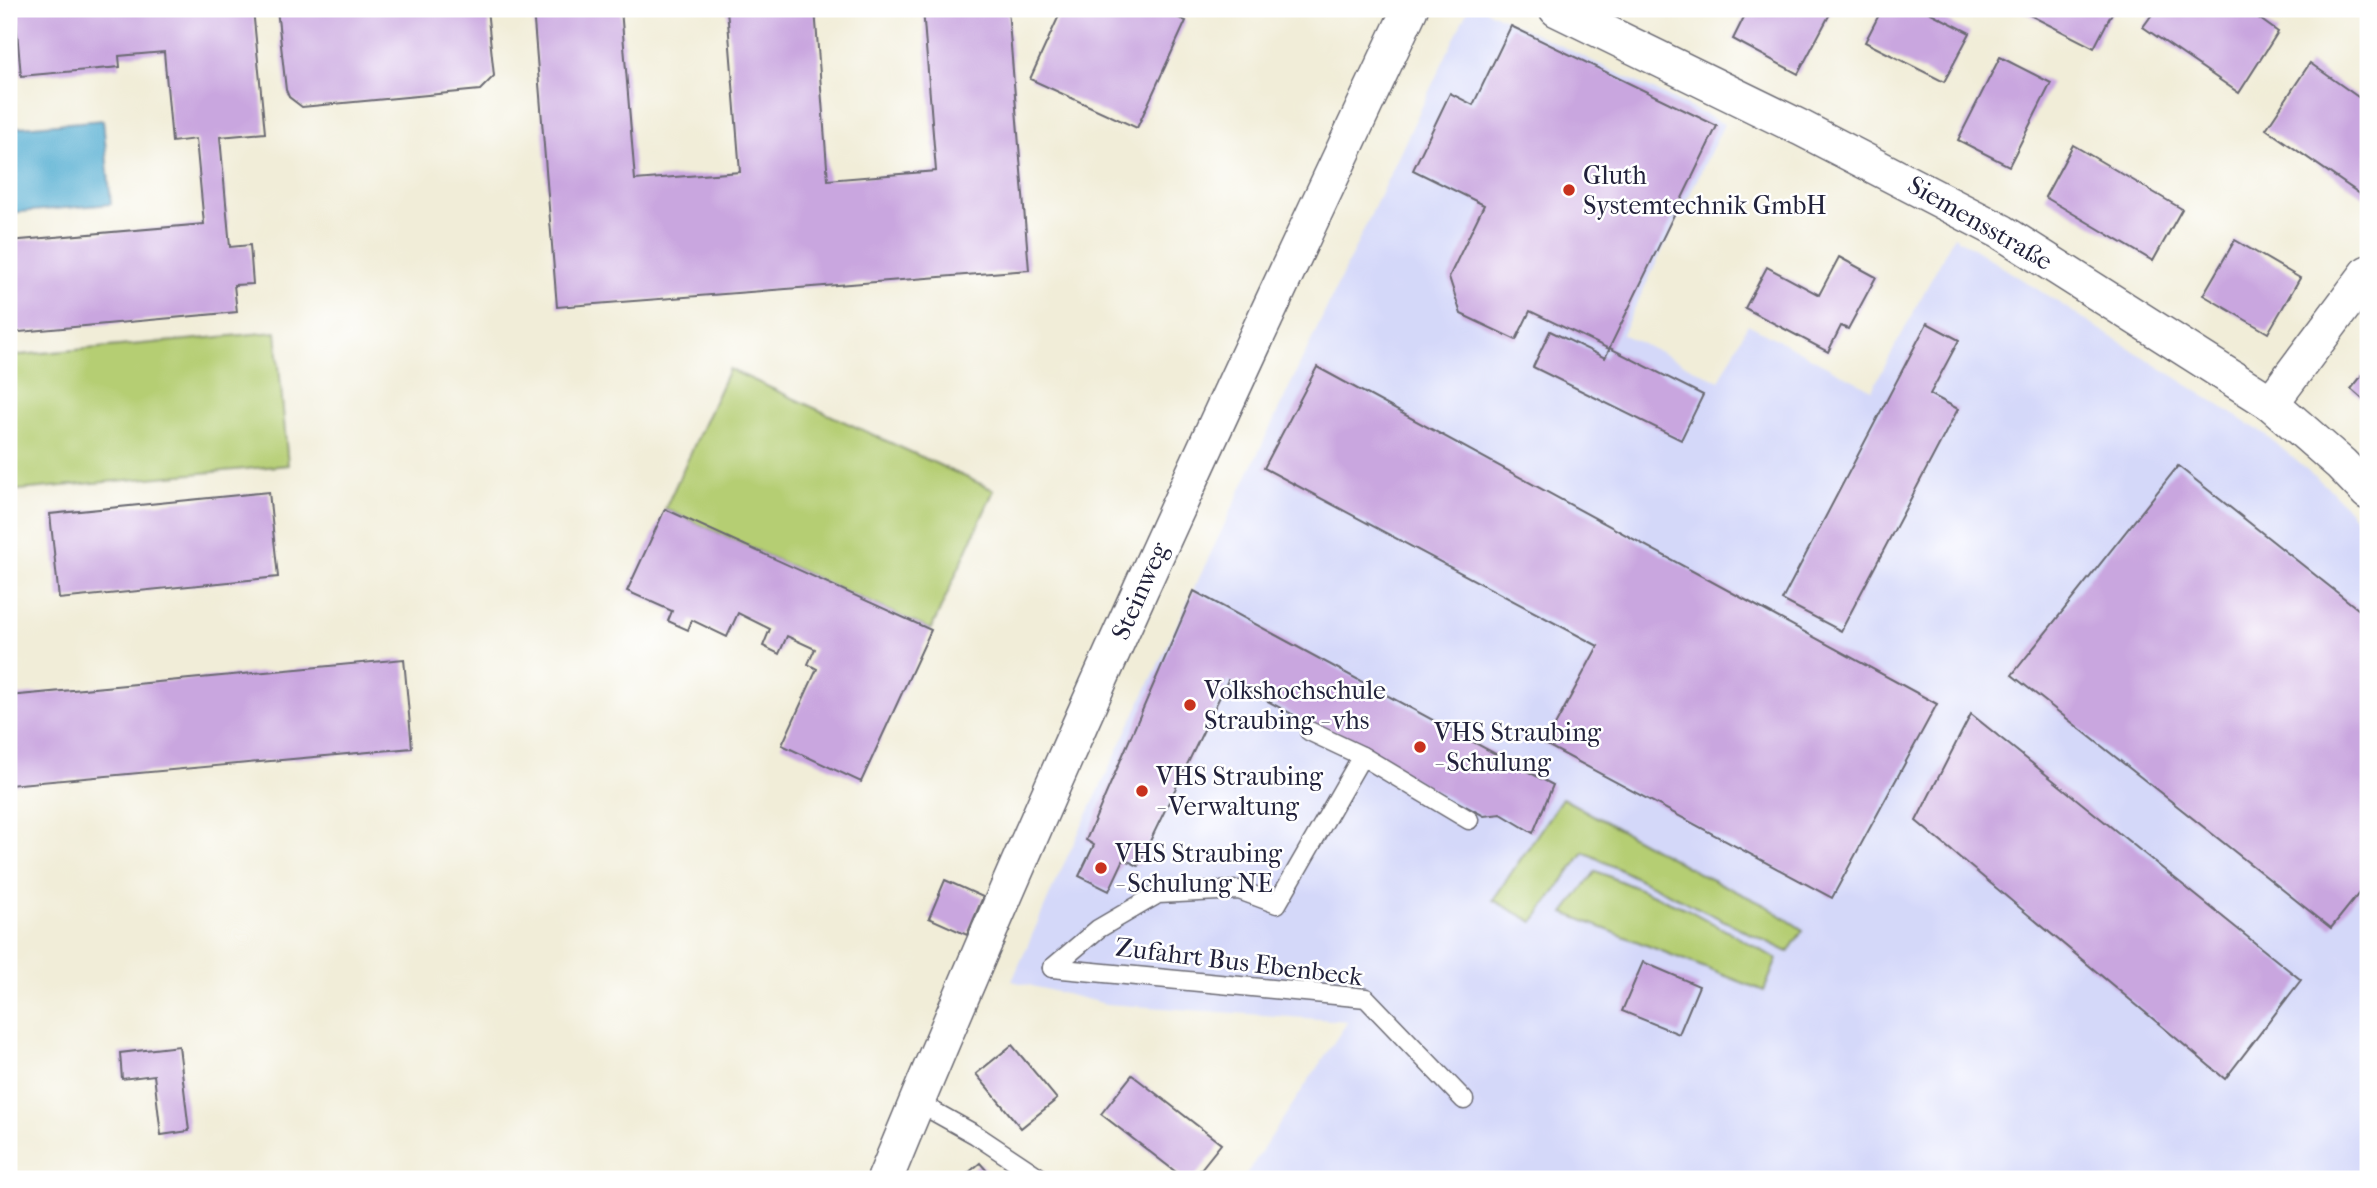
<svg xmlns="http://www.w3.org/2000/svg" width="2377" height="1188" viewBox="0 0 2377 1188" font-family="'IM FELL French Canon',serif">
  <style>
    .built { fill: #d4d8f9 }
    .green { fill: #b5ce73; stroke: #6c7857; stroke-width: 2 }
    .water { fill: #54aed1; stroke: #3b6886; stroke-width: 2 }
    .building { fill: #c9a6df }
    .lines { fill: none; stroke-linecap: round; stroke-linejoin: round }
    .lane-casing { stroke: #6a6972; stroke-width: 21 }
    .street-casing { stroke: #6a6972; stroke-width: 38 }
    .lane { stroke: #fff; stroke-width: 18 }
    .street { stroke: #fff; stroke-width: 35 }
    .poi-dot { fill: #c8321e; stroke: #fff; stroke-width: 2.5 }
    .labels { text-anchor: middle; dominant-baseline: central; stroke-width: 5; stroke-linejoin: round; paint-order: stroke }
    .poi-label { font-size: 26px; fill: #22223b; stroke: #fff; text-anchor: start }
    .street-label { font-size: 26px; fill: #22223b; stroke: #fff }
  </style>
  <rect width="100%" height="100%" fill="#fff"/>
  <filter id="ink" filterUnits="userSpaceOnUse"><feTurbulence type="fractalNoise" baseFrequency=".0143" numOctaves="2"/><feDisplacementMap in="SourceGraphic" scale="14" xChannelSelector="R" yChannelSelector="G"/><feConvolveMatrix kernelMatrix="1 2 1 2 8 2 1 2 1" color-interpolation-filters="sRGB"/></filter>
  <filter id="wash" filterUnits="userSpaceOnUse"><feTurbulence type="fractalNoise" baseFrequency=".00686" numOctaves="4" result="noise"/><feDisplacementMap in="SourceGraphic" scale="28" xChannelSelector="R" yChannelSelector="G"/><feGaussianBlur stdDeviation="1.57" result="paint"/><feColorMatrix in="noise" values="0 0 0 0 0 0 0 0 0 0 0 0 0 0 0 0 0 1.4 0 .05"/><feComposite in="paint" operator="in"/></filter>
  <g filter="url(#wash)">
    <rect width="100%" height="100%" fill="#f1edd8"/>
    <!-- built -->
    <path class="built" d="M1468 9H1484L1724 124 1622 334 1719 381 1748 324 1872 390 1954 236 2266 435 2332 491 2368 532V1179H1243L1348 1021 1106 1004 1012 981 1054 885Z"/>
    <!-- green -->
    <g class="green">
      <path d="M276 332 288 465 9 491V356Z"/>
      <path d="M729 369 994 490 931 630 665 509Z"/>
      <path d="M1562 798 1704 876 1765 905 1803 930 1788 952 1584 852 1533 922 1493 900Z"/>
      <path d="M1596 871 1687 909 1777 959 1764 991 1564 913Z"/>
    </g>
    <!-- water -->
    <path class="water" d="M103 120 111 204 9 213V128Z"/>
    <g id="blocks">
      <!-- building -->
      <g class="building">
        <path d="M15 9H253L265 133 220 137 230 247 250 245 253 284 234 285 237 312 9 333V241L204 224 196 139 172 142 164 52 119 56 120 67 21 76Z"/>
        <path d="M277 9H487L494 76 480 90 302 107 289 97 286 90Z"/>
        <path d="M533 9H621L635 180 740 172 727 9H815L828 180 936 171 923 9H1008L1029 270 557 307Z"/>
        <path d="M1062 9H1158L1186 21 1137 128 1030 79Z"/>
        <path d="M1748 9H1829L1832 10 1798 74 1733 39Z"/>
        <path d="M1882 9H1923L1970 33 1944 82 1865 42Z"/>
        <path d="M2018 9H2114L2094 48Z"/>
        <path d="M2156 9H2246L2278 32 2239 93 2143 27Z"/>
        <path d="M1511 26 1717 126 1609 349 1530 311 1516 340 1461 314 1449 277 1484 205 1413 170 1450 93 1473 105Z"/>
        <path d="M2000 57 2051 83 2009 166 1958 140Z"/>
        <path d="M2310 63 2368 104 2366 198 2266 129Z"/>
        <path d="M2073 145 2182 209 2153 261 2045 197Z"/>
        <path d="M2235 240 2300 278 2268 333 2203 295Z"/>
        <path d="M1839 257 1876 277 1848 329 1841 326 1828 352 1745 308 1767 267 1819 295Z"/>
        <path d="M1927 323 1959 340 1930 394 1958 409 1841 631 1782 600Z"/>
        <path d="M1550 331 1605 358 1610 348 1703 395 1681 440 1533 367Z"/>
        <path d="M1317 367 1937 704 1832 898 1545 744 1598 646 1264 468Z"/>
        <path d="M2368 368V404L2351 389Z"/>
        <path d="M2178 466 2368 617V882L2331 928 2012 675Z"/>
        <path d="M269 492 278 577 59 599 50 514Z"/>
        <path d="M665 509 931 630 861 782 782 745 817 669 808 664 815 649 787 636 779 654 763 646 770 629 738 613 727 637 692 620 688 630 668 621 672 611 627 591Z"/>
        <path d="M1194 591 1553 785 1533 833 1501 814 1484 816 1228 680 1138 866 1124 859 1109 891 1079 876 1094 845 1086 840Z"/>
        <path d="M404 659 412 748 9 785V696Z"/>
        <path d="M1971 714 2301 980 2225 1079 1916 821Z"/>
        <path d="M945 880 983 897 967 935 929 918Z"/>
        <path d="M1643 962 1699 986 1679 1034 1622 1011Z"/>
        <path d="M1012 1045 1057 1099 1021 1128 976 1074Z"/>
        <path d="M179 1046 189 1131 161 1135 154 1075 122 1079 120 1053Z"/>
        <path d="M1132 1075 1221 1144 1193 1179H1185L1101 1114Z"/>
        <path d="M980 1163 994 1179H961Z"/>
      </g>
    </g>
  </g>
  <g filter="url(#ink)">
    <use href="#blocks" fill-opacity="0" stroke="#6a6972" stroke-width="2"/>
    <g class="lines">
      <defs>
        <g id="lane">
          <path d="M1309 731 1362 756"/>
          <path d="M1052 968 1098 929 1158 894 1239 890 1277 904 1362 756 1469 820"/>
          <path d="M1052 968 1366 998 1464 1100"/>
          <path d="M917 1102 976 1135 1042 1179"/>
        </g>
        <g id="street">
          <path d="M1557 9 1801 128 2002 232 2271 403 2341 464 2368 492"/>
          <path d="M2271 403 2368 273"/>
          <path d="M885 1179C1047 784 1228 395 1410 9"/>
        </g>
      </defs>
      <!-- lane casing -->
      <use href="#lane" class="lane-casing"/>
      <!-- street casing -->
      <use href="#street" class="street-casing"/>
      <!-- lane -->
      <use href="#lane" class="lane"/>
      <!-- street -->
      <use href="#street" class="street"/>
    </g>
  </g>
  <!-- markers -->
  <g class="poi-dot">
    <circle cx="1569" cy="190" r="7"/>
    <circle cx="1190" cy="705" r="7"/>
    <circle cx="1420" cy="747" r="7"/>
    <circle cx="1142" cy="791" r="7"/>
    <circle cx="1101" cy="868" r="7"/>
  </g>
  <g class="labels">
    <!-- poi labels -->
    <g class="poi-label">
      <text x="1583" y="175">Gluth<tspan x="1583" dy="30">Systemtechnik GmbH</tspan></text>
      <text x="1204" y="690">Volkshochschule<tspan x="1204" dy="30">Straubing - vhs</tspan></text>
      <text x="1434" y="732">VHS Straubing<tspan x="1434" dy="30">- Schulung</tspan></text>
      <text x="1156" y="776">VHS Straubing<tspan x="1156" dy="30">- Verwaltung</tspan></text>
      <text x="1115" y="853">VHS Straubing<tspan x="1115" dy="30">- Schulung NE</tspan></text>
    </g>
    <!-- street labels -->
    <g class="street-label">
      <text transform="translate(1980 223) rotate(30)">Siemensstraße</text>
      <text transform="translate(1140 591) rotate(-66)">Steinweg</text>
      <text transform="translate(1239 962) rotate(7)">Zufahrt Bus Ebenbeck</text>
    </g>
  </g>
  <!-- margin -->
  <rect width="2377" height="1188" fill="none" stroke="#fff" stroke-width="35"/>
</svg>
